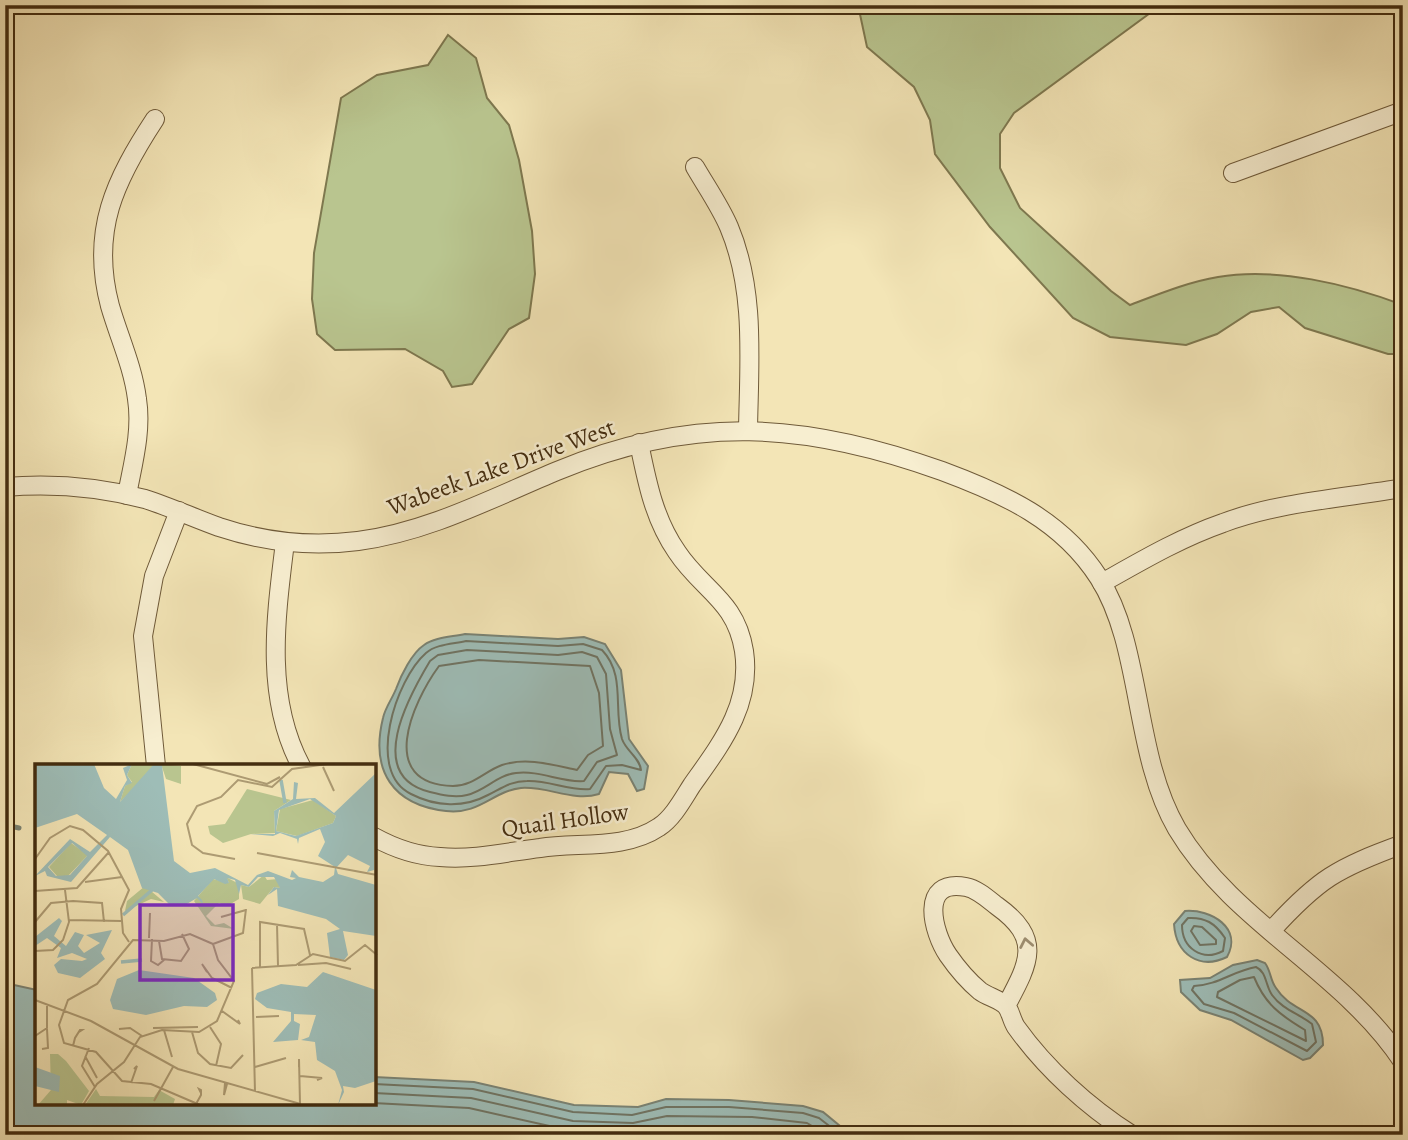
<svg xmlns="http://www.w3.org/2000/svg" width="1408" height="1140" viewBox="0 0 1408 1140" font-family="Alegreya,serif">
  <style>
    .green { fill: #b9c58f; stroke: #7e784f; stroke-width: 2 }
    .water { fill: #9ebdb7; stroke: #7a8374; stroke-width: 2 }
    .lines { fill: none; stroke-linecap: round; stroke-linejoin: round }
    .shore { stroke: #707463; stroke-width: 2 }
    .stream { stroke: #7a8374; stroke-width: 5 }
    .minor-casing { stroke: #6f5a39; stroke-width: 20 }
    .minor { stroke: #f7eed0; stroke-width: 18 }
    .oneway { stroke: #9d8d70 }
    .labels { text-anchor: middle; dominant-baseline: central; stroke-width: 5; stroke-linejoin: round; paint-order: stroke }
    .street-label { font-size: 24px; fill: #432c0f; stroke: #f7eed0 }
    .inset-river { fill: none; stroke: #9ebdb7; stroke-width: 3.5 }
    .inset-road { fill: none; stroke: #ad9b73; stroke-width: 2 }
    .view { fill: #7b2cbf; fill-opacity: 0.15; stroke: #7b2cbf; stroke-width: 3.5 }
    .inset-edge { fill: none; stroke: #432c0f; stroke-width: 3.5 }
  </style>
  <rect width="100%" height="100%" fill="#f3e5b6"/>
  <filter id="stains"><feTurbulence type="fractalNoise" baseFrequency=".00286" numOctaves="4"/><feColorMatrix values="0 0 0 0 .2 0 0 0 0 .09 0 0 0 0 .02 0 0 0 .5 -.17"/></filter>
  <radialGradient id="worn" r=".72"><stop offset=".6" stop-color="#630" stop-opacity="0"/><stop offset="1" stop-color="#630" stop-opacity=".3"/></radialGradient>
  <!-- green -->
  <g class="green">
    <path d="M858 5H1161L1014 113 1000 134V168L1020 208 1111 291 1130 305C1159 294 1188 282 1218 277 1277 267 1347 284 1403 305V354H1388L1305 328 1279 307 1251 312 1217 334 1186 345 1110 337 1073 318 990 227 935 154 930 120 914 87 867 47Z"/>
    <path d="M448 35 476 58 487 98 509 125 519 160 532 231 535 274 529 318 509 329 472 384 452 387 443 371 405 349 335 350 317 334 312 299 314 253 341 98 377 75 428 65Z"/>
  </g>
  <!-- water -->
  <g class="water">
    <path d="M465 634 558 639 584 637 605 644 621 670 629 739 648 766 644 789 637 791 628 774 609 772 599 794C573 802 548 786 521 788 493 791 480 815 446 811 393 805 370 771 383 718 385 708 392 699 396 689 401 675 412 653 424 645 435 637 452 637 465 634Z"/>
    <path d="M1185 911C1211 909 1243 928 1227 957 1200 970 1176 955 1174 924Z"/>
    <path d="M1257 960 1265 963C1271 971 1270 980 1276 988 1293 1015 1323 1007 1323 1045L1310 1058 1303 1060 1231 1020 1200 1010 1181 992 1180 980 1210 978 1233 965Z"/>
    <path d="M5 983 37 990V1103H374L375 1077 474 1082 574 1105 638 1107 666 1099 729 1100 803 1106 823 1112 851 1135H5Z"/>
  </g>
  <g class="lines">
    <!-- shore -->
    <g class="shore">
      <path d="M466 641 558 646 583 644 602 650C626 675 613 709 622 739 626 751 640 758 641 770L622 765 606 766 590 789C569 791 549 780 527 781 511 781 502 788 488 795 464 808 436 807 411 794 365 772 396 679 426 653 436 644 453 644 466 641Z"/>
      <path d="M467 650 558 655 582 652 597 657 606 674 610 729 617 755 597 762 584 781C562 783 540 770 516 773 497 775 485 791 467 795 455 798 442 795 430 792 364 776 409 696 430 661L438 655Z"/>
      <path d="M479 660 590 666 599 693 603 746 588 755 577 770C553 765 527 757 502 765 485 771 473 786 453 786 376 784 412 703 439 666Z"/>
      <path d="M1188 918C1205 917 1215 923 1225 938L1223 951C1202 962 1182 948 1182 925Z"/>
      <path d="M1194 926 1202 927 1216 940V944L1200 945 1191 931Z"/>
      <path d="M1256 967C1267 972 1265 985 1272 995 1283 1010 1298 1013 1312 1024L1316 1042 1307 1051 1234 1013 1204 1004 1192 990 1194 986C1218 985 1233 971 1256 967Z"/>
      <path d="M1254 977C1265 1004 1280 1015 1305 1030L1306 1041 1217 997 1218 992 1240 980Z"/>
      <path d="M374 1084 473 1089 573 1112 632 1115 666 1107H729L803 1113 819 1118 841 1135"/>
      <path d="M374 1093 471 1098 573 1121 633 1123 667 1116 752 1117 807 1123 827 1135"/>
      <path d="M373 1103 469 1108 572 1131 633 1134 668 1126H729L809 1135"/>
    </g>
    <!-- stream -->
    <path class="stream" d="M5 825 19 828"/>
    <defs>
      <g id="minor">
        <path d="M695 167C706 186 720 206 729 227 756 291 749 363 748 430"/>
        <path d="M1233 173 1403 111"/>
        <path d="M5 487C52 483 99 487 145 499 170 507 194 518 219 527 264 542 311 547 358 541 428 532 492 498 557 471 693 414 806 422 942 471 1004 494 1062 520 1099 578 1143 647 1133 754 1177 829 1233 923 1343 971 1403 1062"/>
        <path d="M127 495C133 463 142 431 137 399 133 367 119 337 110 306 90 231 115 180 155 119"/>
        <path d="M285 542C276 616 264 697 301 766"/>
        <path d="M1102 583C1141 561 1180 538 1223 523 1279 502 1344 498 1403 488"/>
        <path d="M156 766 143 636 154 576 179 511"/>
        <path d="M374 837C394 848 417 856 440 857 474 860 507 852 540 848 579 842 625 850 659 827 673 818 683 799 692 785 721 744 752 705 744 651 736 600 702 590 677 552 654 519 647 482 639 443"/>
        <path d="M1271 931C1318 879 1337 868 1403 844"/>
        <path d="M1006 1006C1029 963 1043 939 997 906 988 899 977 889 966 887 918 878 933 933 948 955 957 968 968 981 980 991 988 997 1002 1000 1007 1007 1011 1013 1012 1021 1016 1027 1046 1069 1088 1107 1132 1135"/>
      </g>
    </defs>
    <!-- minor casing -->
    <use href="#minor" class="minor-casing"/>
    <!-- minor -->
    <use href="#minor" class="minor"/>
  </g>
  <!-- one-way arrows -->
  <defs><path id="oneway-chevron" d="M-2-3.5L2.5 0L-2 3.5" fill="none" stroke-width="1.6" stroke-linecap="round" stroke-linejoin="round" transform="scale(1.75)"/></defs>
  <use class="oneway" href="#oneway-chevron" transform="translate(1026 943) rotate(-101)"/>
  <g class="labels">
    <!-- street labels -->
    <g class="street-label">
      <text transform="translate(501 467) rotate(-20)">Wabeek Lake Drive West</text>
      <text transform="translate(565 820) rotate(-8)">Quail Hollow</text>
    </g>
  </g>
  <!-- overview -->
  <g transform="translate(35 764)">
    <rect width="341" height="341" fill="#f3e5b6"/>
    <path d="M97 0H119V4L85 38 90 22 97 18 92 11ZM126 0 146 2V20L131 15ZM212 25 256 36 239 47 240 69 216 70 188 79 175 70 173 62 190 60ZM278 36 301 52 298 59 262 72 241 67 245 45ZM36 79 53 91 33 112H22L14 103ZM229 111 232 116 243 115 245 124 239 123 225 140 208 135 206 121 214 123ZM191 113 204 120V135L192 142 184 139 171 152 180 161 189 159 199 165 176 162 159 137 178 115 194 119ZM110 122 129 138 116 135 90 147 92 137ZM15 290H23L31 297 54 327 46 341 32 336V341H3L16 326ZM61 325 65 332 119 333 124 326 140 335 138 341H50Z" fill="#b9c58f"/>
    <path d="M0 0H59L69 24 81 35 92 16 88 4 97 0 92 11 97 19 90 22 85 38 119 0 127 1 139 97 155 109 180 104 213 121 222 111 233 107 257 116 261 114 255 113 257 106 264 113 288 118 299 111 300 103 283 92 290 78 285 65 264 74 263 80 262 75 245 69 238 72 215 70H240L239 47 258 35 259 18 263 19 261 35 280 34 299 49 341 9 339 106 332 108 335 102 313 91 301 104 303 110 341 121V172L308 167 313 191 309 196 295 193 292 169 305 165 291 155 243 142 242 125 233 131 239 123 245 124 239 113H223L214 123 206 121 204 130 200 116 192 114 194 119 190 120 179 115 163 132 167 136 168 140 162 134 150 141H135L123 129 107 124 93 86 75 73 36 118 12 112 10 107 0 112 35 75 55 88 72 71 42 50 0 64ZM275 35 301 52 298 59 261 72 241 67 244 46ZM37 79 52 92 35 111 21 112 13 103ZM24 154 27 157 19 172 31 182 40 168 49 171 43 182 49 189 65 179 51 171 77 166 66 189 70 195 45 214 23 209 19 201 26 195 47 197 52 195 37 189 22 194 26 184 12 174 0 182V173ZM104 206 159 214 180 229 182 236 172 243 149 242 111 251 78 245 75 236 82 215ZM288 208 341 226V317L320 324 308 322 309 328 303 341 307 326 300 307 282 296 280 278 266 276 274 273 281 251 259 250V257L265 260 263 276 238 278 256 257V248L232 244 220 235 222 229 246 220 272 223ZM0 303 25 312 24 328 0 322Z" fill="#9ebdb7" fill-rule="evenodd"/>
    <path class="inset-river" d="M246 16 250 39M88 151 117 126M86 198 107 196"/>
    <path class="inset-road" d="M158 0 232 20 245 13M288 3 299 27M222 89 342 111M0 95 15 74 35 62 48 66 73 87 94 126 86 145 88 169 94 178M200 95 168 89 157 81 152 60 162 42 186 33 203 16 237 23 257 5 292 0M50 118 87 113M0 127 42 124 74 88M186 153 211 146M34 156 86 157M0 158 16 139 38 137 67 139 69 158M242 160 243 202M114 174 115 149M117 175 116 197 123 201 129 196M124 177 127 195 146 197 154 185 147 170M178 180 208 169 211 145M0 187 18 186 28 176 34 158 30 126M263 201 291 199 316 205M225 203V158L269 165 275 191M217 204 261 201 278 190 310 197 330 181 342 191M217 204 220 328M172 208 167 200 177 214 197 224M0 236 56 257 143 305 269 341M187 247 205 260 203 256M221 253 244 252M175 263 186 280 181 302M118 264 163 263M84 265 95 264 107 272M129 266 137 293M157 268 163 289 175 300 196 304 208 291M0 272 12 264V240M38 282 40 274 45 266H47L44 268M54 284 47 302 60 323M7 285 13 284 12 265M50 292 62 314M220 303 251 294M264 303V295L265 340M265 312 287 314 282 316M96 319 102 302 99 305M190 319 189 331 192 320M119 337 138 303M161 340 166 331V326L164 325 166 329M48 341 62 320 89 298 105 273 127 266 164 268 182 257 199 217 183 196 178 180M165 341 116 320 87 317 61 288 29 279 24 261 33 236 62 220 98 176 129 177 155 170 178 180"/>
    <path class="view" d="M105 141H198V216H105Z"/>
    <rect width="341" height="341" class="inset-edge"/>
  </g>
  <!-- margin -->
  <rect width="1408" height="1140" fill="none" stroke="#f3e5b6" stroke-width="28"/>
  <rect x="7" y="7" width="1394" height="1126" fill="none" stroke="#432c0f" stroke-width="3.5"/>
  <rect x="14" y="14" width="1380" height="1112" fill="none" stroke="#432c0f" stroke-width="2"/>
  <rect width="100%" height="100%" filter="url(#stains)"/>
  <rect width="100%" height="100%" fill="url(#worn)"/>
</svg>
